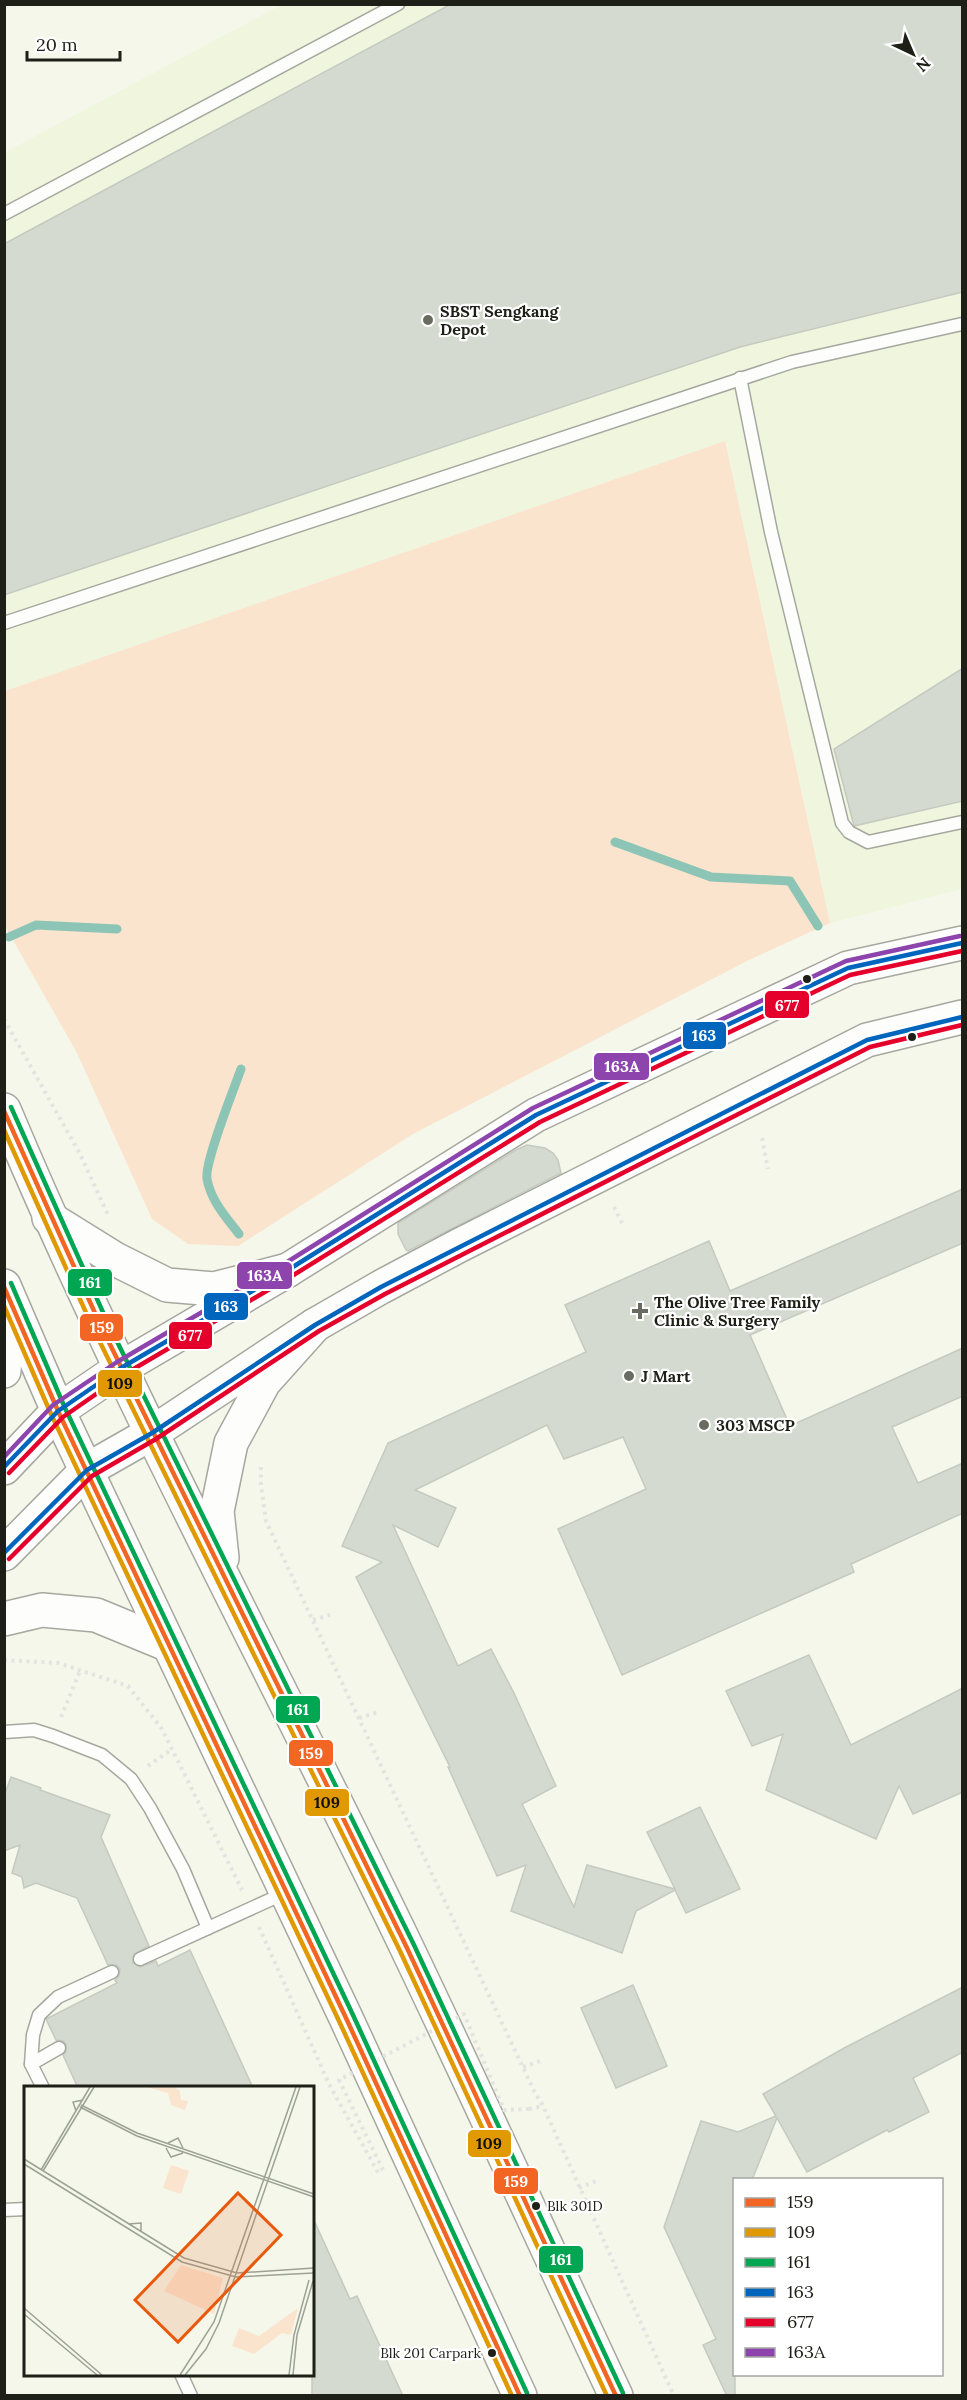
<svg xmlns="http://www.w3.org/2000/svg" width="967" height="2400" viewBox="0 0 967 2400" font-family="Lora,serif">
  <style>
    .built { fill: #f0f5de }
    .green { fill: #fae4cd }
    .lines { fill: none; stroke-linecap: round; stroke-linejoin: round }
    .stream { stroke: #8cc5b6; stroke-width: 9 }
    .building { fill: #d5dad0; stroke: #c5cac1; stroke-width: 1.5 }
    .service-casing { stroke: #a6a89f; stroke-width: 15 }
    .secondary-casing { stroke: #a6a89f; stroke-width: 36 }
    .primary-casing { stroke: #a6a89f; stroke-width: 36 }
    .path { stroke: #e3e3e0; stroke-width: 4; stroke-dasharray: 3 4.5; stroke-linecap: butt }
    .service { stroke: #fdfefc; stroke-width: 12 }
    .secondary { stroke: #fdfefc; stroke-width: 33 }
    .primary { stroke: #fdfefc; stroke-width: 33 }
    .path-bridge { stroke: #e3e3e0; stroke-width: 4; stroke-dasharray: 3 4.5; stroke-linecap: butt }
    .bus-1-casing { stroke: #fff; stroke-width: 9 }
    .bus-2-casing { stroke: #fff; stroke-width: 9 }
    .bus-3-casing { stroke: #fff; stroke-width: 9 }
    .bus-4-casing { stroke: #fff; stroke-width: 9 }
    .bus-5-casing { stroke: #fff; stroke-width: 9 }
    .bus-6-casing { stroke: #fff; stroke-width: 9 }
    .bus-1 { stroke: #f26522; stroke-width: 4.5 }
    .bus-2 { stroke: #e19902; stroke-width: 4.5 }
    .bus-3 { stroke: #00a651; stroke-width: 4.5 }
    .bus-4 { stroke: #0065bd; stroke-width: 4.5 }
    .bus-5 { stroke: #e4002b; stroke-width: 4.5 }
    .bus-6 { stroke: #8e44ad; stroke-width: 4.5 }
    .poi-dot { fill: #696b61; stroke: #fff; stroke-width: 2 }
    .bus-dot { fill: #1e2017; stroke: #fff; stroke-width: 2 }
    .labels { text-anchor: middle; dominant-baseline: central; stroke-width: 4.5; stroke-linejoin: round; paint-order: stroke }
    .bus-label { font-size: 14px; fill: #1e2017; stroke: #fff; text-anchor: start }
    .poi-label { font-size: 16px; font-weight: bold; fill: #1e2017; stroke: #fff; text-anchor: start }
    .inset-road { fill: none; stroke: #9ea196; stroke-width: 1.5 }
    .view { fill: #e8590c; fill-opacity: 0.15; stroke: #e8590c; stroke-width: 3 }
    .inset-edge { fill: none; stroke: #1e2017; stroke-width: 3 }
    .line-badge { stroke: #fff; stroke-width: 2 }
    .badge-label { font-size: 16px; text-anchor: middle; font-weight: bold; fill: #fff }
    .pale-badge-label { font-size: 16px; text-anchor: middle; font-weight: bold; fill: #111 }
  </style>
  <rect width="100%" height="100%" fill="#f4f7ea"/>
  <!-- built -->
  <path class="built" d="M281 5H962V889L830 923 725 441 5 691 4 153Z"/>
  <!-- green -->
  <path class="green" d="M725 441 830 923 749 960 413 1134 238 1246 188 1244 152 1219 77 1053 5 926V691Z"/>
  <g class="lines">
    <!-- stream -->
    <g class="stream">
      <path d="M615 842 711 877 790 881 818 926"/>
      <path d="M9 937 36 925 117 929"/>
      <path d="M239 1234C226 1217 211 1201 207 1179 204 1163 234 1089 241 1069"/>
    </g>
  </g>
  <!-- building -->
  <g class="building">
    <path d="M451 4H963V292L740 347 4 595V244Z"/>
    <path d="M963 668V801L854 826 834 749Z"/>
    <path d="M527 1145 545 1148 553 1153 558 1160 561 1173 408 1251 406 1250 398 1234V1223L516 1150Z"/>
    <path d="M963 1189V1243L750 1335 790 1426 963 1348V1396L892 1427 918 1483 963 1463V1513L851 1564 854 1572 622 1675 558 1529 646 1489 623 1437 564 1459 547 1425 415 1490 456 1508 438 1547 393 1525 458 1666 491 1649 514 1693 556 1786 522 1804 574 1907 587 1865 675 1889 647 1832 700 1807 740 1889 686 1913 675 1890 636 1911 622 1953 511 1911 526 1865 497 1876 448 1767H450L356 1577 382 1562 342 1546 388 1443 586 1352 565 1305 709 1241 730 1291Z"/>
    <path d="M809 1655 851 1745 963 1688V1792L913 1814 899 1786 876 1839 766 1790 783 1734 752 1746 726 1691Z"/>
    <path d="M11 1777 41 1788 40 1790 110 1815 101 1837 149 1946 134 1954 133 1963 140 1967 156 1961 158 1966 190 1950 253 2088H78L63 2055 66 2052V2044L63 2041 56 2040 46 2019 117 1983 115 1980 119 1976 120 1969 116 1965H108L77 1898 36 1883 24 1888 22 1877 12 1873 20 1845 4 1851V1796Z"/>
    <path d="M633 1985 667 2066 616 2088 581 2008Z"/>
    <path d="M963 1987V2052L913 2078 929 2112 889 2132 887 2130 807 2172 777 2118 752 2180H735V2396H727L703 2345 716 2339 664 2227 701 2121 738 2132 776 2116 763 2094 846 2047Z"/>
    <path d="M312 2216 350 2299 357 2296 403 2396H312Z"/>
  </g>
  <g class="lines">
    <defs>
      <g id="service">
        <path d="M4 214 398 4"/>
        <path d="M740 378 771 532 842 823 849 832 868 842 962 822"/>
        <path d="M4 623 792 362 962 324"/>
        <path d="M4 1732 34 1730 53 1736 102 1755 131 1779 150 1808 183 1869 208 1928"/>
        <path d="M140 1959 285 1893"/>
        <path d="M31 2064 59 2048"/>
        <path d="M43 2088 31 2064 33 2035 39 2015 58 1997 112 1972"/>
        <path d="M4 2210 26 2209"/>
        <path d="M181 2374 191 2396"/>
      </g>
      <g id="secondary">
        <path d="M4 1468 58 1411 121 1368 288 1270 536 1115 848 968 962 943"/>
        <path d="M4 1554 87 1470 152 1433 315 1325 381 1287 460 1245 867 1040 962 1017"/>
      </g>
      <g id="primary">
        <path d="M4 1110C124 1396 273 1669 407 1948 478 2096 546 2247 616 2396"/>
        <path d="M49 1218 115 1259 167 1285 214 1289 288 1270"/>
        <path d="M4 1286 58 1411 346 2018 520 2396"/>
        <path d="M4 1371 9 1304"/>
        <path d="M222 1558 217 1511 231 1443 264 1382 315 1325"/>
        <path d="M4 1619 42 1610 96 1615 169 1645"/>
      </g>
    </defs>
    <!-- service casing -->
    <use href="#service" class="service-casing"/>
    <!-- secondary casing -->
    <use href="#secondary" class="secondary-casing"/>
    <!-- primary casing -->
    <use href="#primary" class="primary-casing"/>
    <!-- path -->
    <g class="path">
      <path d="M4 1019 80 1154 108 1215"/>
      <path d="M762 1138 768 1169"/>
      <path d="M614 1207 623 1225"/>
      <path d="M261 1467V1485L266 1521 534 2091 543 2106 674 2396"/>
      <path d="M313 1620 333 1614"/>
      <path d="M4 1660 58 1663 128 1686 162 1729 242 1890"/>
      <path d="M61 1717 80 1671"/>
      <path d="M359 1718 379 1712"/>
      <path d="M148 1766 172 1749"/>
      <path d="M259 1927 329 2084 380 2176"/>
      <path d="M523 2067 543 2060"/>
      <path d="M529 2109 543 2106"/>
      <path d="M579 2188 599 2180"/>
    </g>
    <!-- service -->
    <use href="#service" class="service"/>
    <!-- secondary -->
    <use href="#secondary" class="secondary"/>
    <!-- primary -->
    <use href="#primary" class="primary"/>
    <!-- path-bridge -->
    <path class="path-bridge" d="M383 2170 339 2080 464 2014 504 2110 529 2109"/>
    <defs>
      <g id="bus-1">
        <path d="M4 1111 99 1322 407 1948 616 2396"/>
        <path d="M4 1287 58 1411 346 2018 520 2396"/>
      </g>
      <g id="bus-2">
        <path d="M4 1130 92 1326 400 1951 607 2396"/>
        <path d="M4 1306 51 1414 339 2021 512 2396"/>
      </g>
      <g id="bus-3">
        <path d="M11 1107 106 1319 414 1945 623 2393"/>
        <path d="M11 1283 65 1408 353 2015 527 2393"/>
      </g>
      <g id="bus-4">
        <path d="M4 1467 58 1411 121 1368 288 1270 536 1115 848 968 962 943"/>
        <path d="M4 1553 87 1470 152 1433 315 1325 381 1287 867 1040 962 1017"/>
      </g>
      <g id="bus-5">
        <path d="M9 1473 63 1417 125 1374 292 1276 540 1122 850 975 962 951"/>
        <path d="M9 1559 92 1476 156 1439 319 1331 385 1294 870 1047 962 1025"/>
      </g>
      <path id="bus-6" d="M4 1457 53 1405 117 1362 284 1264 533 1108 846 961 960 936"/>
    </defs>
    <!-- bus-1 casing -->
    <use href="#bus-1" class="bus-1-casing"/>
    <!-- bus-2 casing -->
    <use href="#bus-2" class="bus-2-casing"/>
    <!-- bus-3 casing -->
    <use href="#bus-3" class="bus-3-casing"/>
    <!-- bus-4 casing -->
    <use href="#bus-4" class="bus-4-casing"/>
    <!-- bus-5 casing -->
    <use href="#bus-5" class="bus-5-casing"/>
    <!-- bus-6 casing -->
    <use href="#bus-6" class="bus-6-casing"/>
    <!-- bus-1 -->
    <use href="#bus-1" class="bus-1"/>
    <!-- bus-2 -->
    <use href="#bus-2" class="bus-2"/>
    <!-- bus-3 -->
    <use href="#bus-3" class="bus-3"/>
    <!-- bus-4 -->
    <use href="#bus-4" class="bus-4"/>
    <!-- bus-5 -->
    <use href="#bus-5" class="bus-5"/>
    <!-- bus-6 -->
    <use href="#bus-6" class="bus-6"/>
  </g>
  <!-- markers -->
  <g class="poi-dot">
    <circle cx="428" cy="320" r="6"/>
    <path d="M637 1302h6v6h6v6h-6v6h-6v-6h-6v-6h6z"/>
    <circle cx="629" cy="1376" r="6"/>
    <circle cx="704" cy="1425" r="6"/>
  </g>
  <g class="bus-dot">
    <circle cx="807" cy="979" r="5"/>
    <circle cx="912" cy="1037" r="5"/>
    <circle cx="536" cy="2206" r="5"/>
    <circle cx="492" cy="2353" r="5"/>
  </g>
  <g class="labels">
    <!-- bus labels -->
    <g class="bus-label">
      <text x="547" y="2206">Blk 301D</text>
      <text x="481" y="2353" text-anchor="end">Blk 201 Carpark</text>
    </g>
    <!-- poi labels -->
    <g class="poi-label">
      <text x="440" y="311">SBST Sengkang<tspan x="440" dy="18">Depot</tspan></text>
      <text x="654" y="1302">The Olive Tree Family<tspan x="654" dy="18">Clinic &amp; Surgery</tspan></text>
      <text x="641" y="1376">J Mart</text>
      <text x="716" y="1425">303 MSCP</text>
    </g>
  </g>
  <!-- overview -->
  <g transform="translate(24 2086)">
    <rect width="290" height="290" fill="#f4f7ea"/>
    <path d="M123 1H150L156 5 157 14 164 15 161 24 147 19 144 7ZM147 79 165 85 157 108 139 102ZM157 179 199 192 190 228 140 205ZM274 222 267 249 258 247 230 268 208 260 215 242 235 250Z" fill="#fae4cd"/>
    <path class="inset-road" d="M57 19 113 47 290 108M56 21 113 50 290 111M52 25 49 16 59 14M144 57 154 52 159 62M142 62 147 71 159 67M0 73 160 172 213 187 290 182M0 78 158 176 212 191 290 187M17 84 66 1M19 85 70 1M104 138 117 137V146M0 222 78 289M0 228 73 289M156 289 190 236 272 1M161 289 182 263 195 237 276 1M265 289 270 249 285 194M269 289 273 249 289 195"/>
    <path class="view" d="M214 107 257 149 154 256 111 214Z"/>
    <rect width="290" height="290" class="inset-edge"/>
  </g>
  <g class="line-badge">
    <rect x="764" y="990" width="46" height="29" rx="6" fill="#e4002b"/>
    <rect x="682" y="1021" width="45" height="29" rx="6" fill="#0065bd"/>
    <rect x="593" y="1052" width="57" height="29" rx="6" fill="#8e44ad"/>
    <rect x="236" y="1261" width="57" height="29" rx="6" fill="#8e44ad"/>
    <rect x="67" y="1268" width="46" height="29" rx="6" fill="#00a651"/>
    <rect x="203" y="1292" width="46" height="29" rx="6" fill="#0065bd"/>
    <rect x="79" y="1313" width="45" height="29" rx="6" fill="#f26522"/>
    <rect x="168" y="1321" width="45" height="29" rx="6" fill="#e4002b"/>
    <rect x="97" y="1369" width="46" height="29" rx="6" fill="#e19902"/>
    <rect x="275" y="1695" width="46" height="29" rx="6" fill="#00a651"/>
    <rect x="288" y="1739" width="46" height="28" rx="6" fill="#f26522"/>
    <rect x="304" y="1788" width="46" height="29" rx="6" fill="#e19902"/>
    <rect x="467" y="2129" width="45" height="29" rx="6" fill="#e19902"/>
    <rect x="493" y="2167" width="46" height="28" rx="6" fill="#f26522"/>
    <rect x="538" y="2245" width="46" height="29" rx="6" fill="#00a651"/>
  </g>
  <g class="badge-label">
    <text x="787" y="1011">677</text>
    <text x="704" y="1041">163</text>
    <text x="622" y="1072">163A</text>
    <text x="265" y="1281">163A</text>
    <text x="90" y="1288">161</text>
    <text x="226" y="1312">163</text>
    <text x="102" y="1333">159</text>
    <text x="190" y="1341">677</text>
    <text x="298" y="1715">161</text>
    <text x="311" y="1759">159</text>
    <text x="516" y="2187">159</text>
    <text x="561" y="2265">161</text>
  </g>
  <g class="pale-badge-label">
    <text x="120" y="1389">109</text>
    <text x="327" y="1808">109</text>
    <text x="489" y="2149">109</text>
  </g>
  <!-- border -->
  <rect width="967" height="2400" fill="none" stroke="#1e2017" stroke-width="12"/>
  <!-- legend -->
  <rect x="733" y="2178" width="210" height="198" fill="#ffffff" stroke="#a5a6a2" stroke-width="1.5"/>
  <rect x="745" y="2198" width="30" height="9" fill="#f26522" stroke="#a5a6a2" stroke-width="1.5"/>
  <text x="787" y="2208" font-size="18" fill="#1e2017">159</text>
  <rect x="745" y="2228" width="30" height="9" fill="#e19902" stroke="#a5a6a2" stroke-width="1.5"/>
  <text x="787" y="2238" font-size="18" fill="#1e2017">109</text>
  <rect x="745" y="2258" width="30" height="9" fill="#00a651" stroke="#a5a6a2" stroke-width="1.5"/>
  <text x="787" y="2268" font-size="18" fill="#1e2017">161</text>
  <rect x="745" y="2288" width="30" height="9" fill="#0065bd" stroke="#a5a6a2" stroke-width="1.5"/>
  <text x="787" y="2298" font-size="18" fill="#1e2017">163</text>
  <rect x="745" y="2318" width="30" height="9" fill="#e4002b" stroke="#a5a6a2" stroke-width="1.5"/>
  <text x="787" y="2328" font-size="18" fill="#1e2017">677</text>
  <rect x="745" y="2348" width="30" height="9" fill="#8e44ad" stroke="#a5a6a2" stroke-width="1.5"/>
  <text x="787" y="2358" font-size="18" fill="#1e2017">163A</text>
  <!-- north arrow -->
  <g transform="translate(913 54) rotate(136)" stroke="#ffffff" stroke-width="4.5" paint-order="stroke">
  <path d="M0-4.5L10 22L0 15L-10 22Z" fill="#1e2017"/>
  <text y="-9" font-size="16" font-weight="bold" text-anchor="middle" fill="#1e2017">N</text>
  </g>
  <!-- scale -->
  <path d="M27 51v9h93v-9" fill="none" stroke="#1e2017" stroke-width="3"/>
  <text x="36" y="51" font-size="18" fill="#1e2017" stroke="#ffffff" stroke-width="4.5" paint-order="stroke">20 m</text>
</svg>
